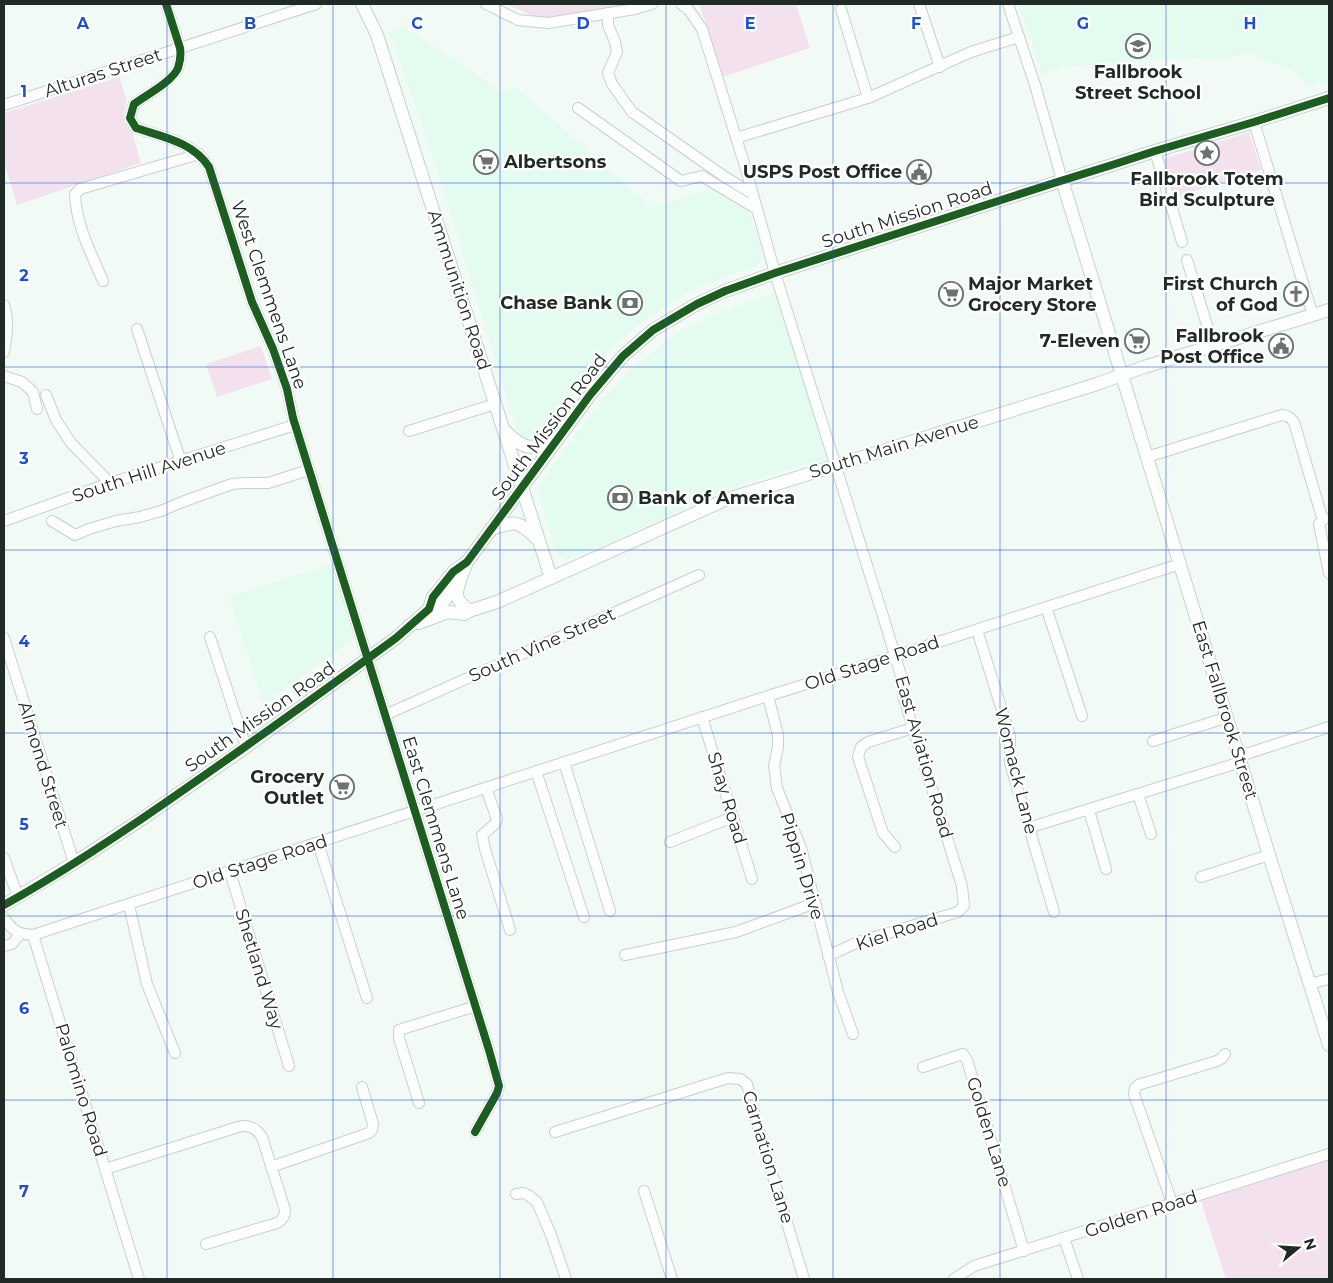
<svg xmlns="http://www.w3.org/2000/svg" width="1333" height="1283" viewBox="0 0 1333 1283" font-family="Montserrat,sans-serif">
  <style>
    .built { fill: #e4fbf0 }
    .green { fill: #f3e2ed }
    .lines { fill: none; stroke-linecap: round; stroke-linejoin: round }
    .minor-casing { stroke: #c8d1cd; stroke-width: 12 }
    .major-casing { stroke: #c8d1cd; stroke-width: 14 }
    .minor { stroke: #fdfefe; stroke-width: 10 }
    .major { stroke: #fdfefe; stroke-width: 12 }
    .cycleway-casing { stroke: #fff; stroke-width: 11 }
    .cycleway { stroke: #1b5e20; stroke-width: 8 }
    .grid { fill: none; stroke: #1d4ed8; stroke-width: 1; stroke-opacity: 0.55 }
    .labels { text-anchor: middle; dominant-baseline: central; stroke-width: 4.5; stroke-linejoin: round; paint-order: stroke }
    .poi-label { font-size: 18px; font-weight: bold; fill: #212b26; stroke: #fff; text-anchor: end }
    .street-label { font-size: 18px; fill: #212b26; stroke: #fff }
    .grid-label { font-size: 16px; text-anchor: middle; font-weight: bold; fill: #1d4ed8; stroke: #fff; stroke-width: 4.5; stroke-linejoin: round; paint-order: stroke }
  </style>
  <rect width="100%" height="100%" fill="#f2faf6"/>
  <!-- built -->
  <g class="built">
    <path d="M1019 4H1329V80L1308 86 1294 71 1245 52 1243 48 1244 53 1222 61 1181 57 1060 68 1042 74Z"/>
    <path d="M403 26 503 92 516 87 643 199 647 209 705 191 714 179 746 200 762 254 760 261 756 266 714 281 682 295 638 325 611 348 591 370 541 437 536 441 522 439 519 436 425 132 389 32Z"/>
    <path d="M774 293 829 458 743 483 615 540 567 560 558 555 537 492 552 466 602 401 630 370 680 331 719 313Z"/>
    <path d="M331 564 355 638 264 704 229 597Z"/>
  </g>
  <!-- green -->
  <g class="green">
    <path d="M506 4H633L627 6 540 19Z"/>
    <path d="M697 4H796L810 48 723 77 700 6Z"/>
    <path d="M119 77 127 100 123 116 125 123 132 131 141 163 17 205 4 163V113Z"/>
    <path d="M1249 132 1261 170 1173 198 1161 160Z"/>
    <path d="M261 346 272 379 217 397 206 364Z"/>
    <path d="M1329 1154V1279H1226L1199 1195Z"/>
  </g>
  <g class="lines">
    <defs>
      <g id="minor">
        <path d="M166 4 180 48C181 54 180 62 178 68 172 82 146 95 134 104L130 118 136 128C163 137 193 142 209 167L252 302 273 349 287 389 293 418 489 1050 499 1086 497 1093 475 1132"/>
        <path d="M486 4 518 20 548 23 635 9 652 4"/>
        <path d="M681 4 689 10 702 29 745 166 775 273 887 629 902 679 903 695 913 728 962 886 964 906 958 912 858 942 828 956"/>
        <path d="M919 4 940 67"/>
        <path d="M1008 4 1035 85 1062 180"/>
        <path d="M841 9 868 98"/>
        <path d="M608 13V25L615 42 617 52 608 73 612 84 632 112 725 177 753 194"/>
        <path d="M4 105 316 4"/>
        <path d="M578 108 681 181 702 176 757 209"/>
        <path d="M1254 122 1313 316"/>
        <path d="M736 138 868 98 971 52 1019 37"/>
        <path d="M1155 151 1182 242"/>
        <path d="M1187 260 1213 345"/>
        <path d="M103 281C91 253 76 225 75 194L80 189 199 154"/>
        <path d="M4 305C9 321 7 336 4 352"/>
        <path d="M137 329 181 462"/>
        <path d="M4 376 22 382 33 392 37 409"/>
        <path d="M46 395 56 420 71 443 110 483"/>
        <path d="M409 431 495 404"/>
        <path d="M1147 457 1282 415C1288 416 1290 417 1294 422L1321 514 1324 519"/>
        <path d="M1324 519 1319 524 1329 573"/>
        <path d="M4 521 110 483 295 425"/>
        <path d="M52 521 75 535 89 529 116 521 140 517 161 511 182 502 232 484 245 483H268L309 470"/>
        <path d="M1046 607 1082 716"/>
        <path d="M977 630 1010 736V763L1054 912"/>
        <path d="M210 637 246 747"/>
        <path d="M4 638 74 863"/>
        <path d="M768 696 778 735V747L774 766 777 788 801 848 838 992 853 1034"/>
        <path d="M385 715 699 575"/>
        <path d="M702 717 752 879"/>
        <path d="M1153 741 1228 717"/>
        <path d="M1240 756 1329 727"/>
        <path d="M564 762 610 911"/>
        <path d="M536 771 584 917"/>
        <path d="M486 788 497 819 495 824 482 835 485 849 510 930"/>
        <path d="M1138 794 1151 834"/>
        <path d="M1089 810 1106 869"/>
        <path d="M1028 828 1241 762"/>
        <path d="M670 842 733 817"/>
        <path d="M318 843 367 998"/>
        <path d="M895 847 883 833 858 757 861 747 868 742 913 728"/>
        <path d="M4 858 18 897"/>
        <path d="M230 872 289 1066"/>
        <path d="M1201 877 1269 855"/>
        <path d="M129 905 147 984 175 1053"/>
        <path d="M4 918C13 931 17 934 33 935L139 1279"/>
        <path d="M33 935 768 696 895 656 1180 564"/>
        <path d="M4 946 12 944 20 934"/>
        <path d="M625 955 736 932 815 903"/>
        <path d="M1309 984 1329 979"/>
        <path d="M923 1067 963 1054 967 1060 1024 1251"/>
        <path d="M419 1103 399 1038V1030L476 1006"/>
        <path d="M555 1132 728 1078 740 1079 747 1084 757 1124 804 1279"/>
        <path d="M271 1167 369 1133 372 1130 373 1124 362 1087"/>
        <path d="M105 1169 238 1127C249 1124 256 1128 262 1137L285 1210C285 1216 283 1220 277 1223L206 1244"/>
        <path d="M644 1191 672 1279"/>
        <path d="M516 1194 523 1193 528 1195 537 1202 551 1235 566 1279"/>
        <path d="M1172 1203 1134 1094 1135 1088 1138 1085 1217 1061 1222 1058 1225 1054"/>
        <path d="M1064 1238 1078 1279"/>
        <path d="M954 1279 974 1266 1329 1154"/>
      </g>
      <g id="major">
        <path d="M362 4 377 35 551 578"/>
        <path d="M1062 180 1269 855 1329 1045"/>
        <path d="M504 430C525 451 531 450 557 440"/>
        <path d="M491 529C516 521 518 520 537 539"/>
        <path d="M460 581C454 597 457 600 469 611"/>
        <path d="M429 609 433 597 453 572 467 562"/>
        <path d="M419 623 448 612 465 614 469 611 497 602 725 500 1097 384 1144 367 1329 310"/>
        <path d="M4 905 74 863 142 819 246 747 396 638 429 609 442 603 460 580 467 562 590 395 623 356 653 330 697 304 725 291 775 273 1013 196 1112 165 1155 151 1254 122 1329 98"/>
      </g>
    </defs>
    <!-- minor casing -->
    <use href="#minor" class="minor-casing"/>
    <!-- major casing -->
    <use href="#major" class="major-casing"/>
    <!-- minor -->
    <use href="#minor" class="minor"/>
    <!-- major -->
    <use href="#major" class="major"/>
    <defs>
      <g id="cycleway">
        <path d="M166 4 180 48C181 54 180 62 178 68 172 82 146 95 134 104L130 118 136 128C163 137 193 142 209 167L252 302 273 349 287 389 293 418 489 1050 499 1086 497 1093 475 1132"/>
        <path d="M4 905C69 869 131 827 192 784 261 736 329 687 396 638L429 609 433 597 453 572 467 562 590 395 623 356 653 330 697 304 725 291 775 273 1054 183 1112 165 1155 151 1254 122 1329 98"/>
      </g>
    </defs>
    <!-- cycleway casing -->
    <use href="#cycleway" class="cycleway-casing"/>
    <!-- cycleway -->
    <use href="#cycleway" class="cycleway"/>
  </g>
  <!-- grid -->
  <path class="grid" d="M167 4V1279M333 4V1279M500 4V1279M666 4V1279M833 4V1279M1000 4V1279M1166 4V1279M4 183H1329M4 367H1329M4 550H1329M4 733H1329M4 916H1329M4 1100H1329"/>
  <!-- icons -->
  <defs>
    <symbol id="school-ring" viewBox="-11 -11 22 22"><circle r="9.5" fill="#fff" stroke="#6a736f" stroke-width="1.5"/><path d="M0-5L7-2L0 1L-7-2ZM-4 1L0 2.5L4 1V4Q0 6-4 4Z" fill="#6a736f"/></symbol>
    <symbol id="sight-ring" viewBox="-11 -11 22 22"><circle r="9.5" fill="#fff" stroke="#6a736f" stroke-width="1.5"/><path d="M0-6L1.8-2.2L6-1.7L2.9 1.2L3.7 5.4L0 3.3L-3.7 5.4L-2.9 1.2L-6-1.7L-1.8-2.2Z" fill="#6a736f"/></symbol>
    <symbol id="supermarket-ring" viewBox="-11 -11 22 22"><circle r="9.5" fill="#fff" stroke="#6a736f" stroke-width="1.5"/><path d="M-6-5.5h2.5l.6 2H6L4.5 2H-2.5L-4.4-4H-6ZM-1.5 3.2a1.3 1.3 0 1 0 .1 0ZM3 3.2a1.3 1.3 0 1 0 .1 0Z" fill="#6a736f"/></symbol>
    <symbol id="civic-ring" viewBox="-11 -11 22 22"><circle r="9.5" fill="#fff" stroke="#6a736f" stroke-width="1.5"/><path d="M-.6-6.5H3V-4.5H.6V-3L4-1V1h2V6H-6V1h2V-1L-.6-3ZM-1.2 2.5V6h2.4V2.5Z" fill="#6a736f"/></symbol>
    <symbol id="church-ring" viewBox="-11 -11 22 22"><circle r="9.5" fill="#fff" stroke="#6a736f" stroke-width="1.5"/><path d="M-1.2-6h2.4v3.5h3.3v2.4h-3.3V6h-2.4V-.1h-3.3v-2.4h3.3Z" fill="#6a736f"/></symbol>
    <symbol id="bank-ring" viewBox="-11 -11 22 22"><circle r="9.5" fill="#fff" stroke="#6a736f" stroke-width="1.5"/><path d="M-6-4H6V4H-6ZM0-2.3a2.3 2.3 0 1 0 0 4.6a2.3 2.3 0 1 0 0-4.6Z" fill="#6a736f"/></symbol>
  </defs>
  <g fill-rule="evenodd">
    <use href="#school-ring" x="1124" y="32" width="28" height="28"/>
    <use href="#sight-ring" x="1193" y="139" width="28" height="28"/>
    <use href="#supermarket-ring" x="472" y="148" width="28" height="28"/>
    <use href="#civic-ring" x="905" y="158" width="28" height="28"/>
    <use href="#supermarket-ring" x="937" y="280" width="28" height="28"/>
    <use href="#church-ring" x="1282" y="280" width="28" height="28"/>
    <use href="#bank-ring" x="616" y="289" width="28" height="28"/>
    <use href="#supermarket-ring" x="1123" y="327" width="28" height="28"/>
    <use href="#civic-ring" x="1267" y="332" width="28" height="28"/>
    <use href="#bank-ring" x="606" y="484" width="28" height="28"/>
    <use href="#supermarket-ring" x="328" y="773" width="28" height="28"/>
  </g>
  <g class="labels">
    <!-- poi labels -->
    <g class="poi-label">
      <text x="1138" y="72" text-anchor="middle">Fallbrook<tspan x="1138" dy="21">Street School</tspan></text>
      <text x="504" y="162" text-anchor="start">Albertsons</text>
      <text x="902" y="172">USPS Post Office</text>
      <text x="1207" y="179" text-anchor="middle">Fallbrook Totem<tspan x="1207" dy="21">Bird Sculpture</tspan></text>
      <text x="968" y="284" text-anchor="start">Major Market<tspan x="968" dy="21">Grocery Store</tspan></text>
      <text x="1278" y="284">First Church<tspan x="1278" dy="21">of God</tspan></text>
      <text x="612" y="303">Chase Bank</text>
      <text x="1264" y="336">Fallbrook<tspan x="1264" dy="21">Post Office</tspan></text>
      <text x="1120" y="341">7-Eleven</text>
      <text x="638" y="498" text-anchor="start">Bank of America</text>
      <text x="324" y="777">Grocery<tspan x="324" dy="21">Outlet</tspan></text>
    </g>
    <!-- street labels -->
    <g class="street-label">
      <text transform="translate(103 73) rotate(-18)">Alturas Street</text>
      <text transform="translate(907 215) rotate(-18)">South Mission Road</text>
      <text transform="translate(459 290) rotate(72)">Ammunition Road</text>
      <text transform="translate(269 295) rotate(71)">West Clemmens Lane</text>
      <text transform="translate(549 427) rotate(-53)">South Mission Road</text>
      <text transform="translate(894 447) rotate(-17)">South Main Avenue</text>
      <text transform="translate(149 472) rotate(-18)">South Hill Avenue</text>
      <text transform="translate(542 645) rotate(-24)">South Vine Street</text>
      <text transform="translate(872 663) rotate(-18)">Old Stage Road</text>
      <text transform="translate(1225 710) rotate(73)">East Fallbrook Street</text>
      <text transform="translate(260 717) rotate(-35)">South Mission Road</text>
      <text transform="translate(924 757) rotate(74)">East Aviation Road</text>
      <text transform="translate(43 765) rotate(73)">Almond Street</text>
      <text transform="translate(1016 771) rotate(76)">Womack Lane</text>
      <text transform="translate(727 798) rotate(73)">Shay Road</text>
      <text transform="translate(436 828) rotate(73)">East Clemmens Lane</text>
      <text transform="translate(260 862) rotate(-18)">Old Stage Road</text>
      <text transform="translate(802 866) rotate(73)">Pippin Drive</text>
      <text transform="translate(897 932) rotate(-18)">Kiel Road</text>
      <text transform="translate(259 969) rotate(73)">Shetland Way</text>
      <text transform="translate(81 1090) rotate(73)">Palomino Road</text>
      <text transform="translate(989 1132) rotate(73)">Golden Lane</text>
      <text transform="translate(768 1157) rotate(73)">Carnation Lane</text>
      <text transform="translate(1141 1214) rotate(-18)">Golden Road</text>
    </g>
  </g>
  <g class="grid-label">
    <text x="83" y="29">A</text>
    <text x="250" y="29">B</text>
    <text x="417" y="29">C</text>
    <text x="583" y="29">D</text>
    <text x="750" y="29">E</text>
    <text x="916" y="29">F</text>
    <text x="1083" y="29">G</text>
    <text x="1250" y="29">H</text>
    <text x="24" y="97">1</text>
    <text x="24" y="281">2</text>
    <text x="24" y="464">3</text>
    <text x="24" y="647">4</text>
    <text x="24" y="830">5</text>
    <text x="24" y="1014">6</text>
    <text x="24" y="1197">7</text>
  </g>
  <!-- border -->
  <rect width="1333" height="1283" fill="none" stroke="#212b26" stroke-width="10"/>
  <!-- north arrow -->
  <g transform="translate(1298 1248) rotate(72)" stroke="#ffffff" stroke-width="4" paint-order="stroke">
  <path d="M0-4L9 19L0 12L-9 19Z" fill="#212b26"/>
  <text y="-8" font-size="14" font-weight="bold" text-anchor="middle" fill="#212b26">N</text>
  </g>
</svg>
